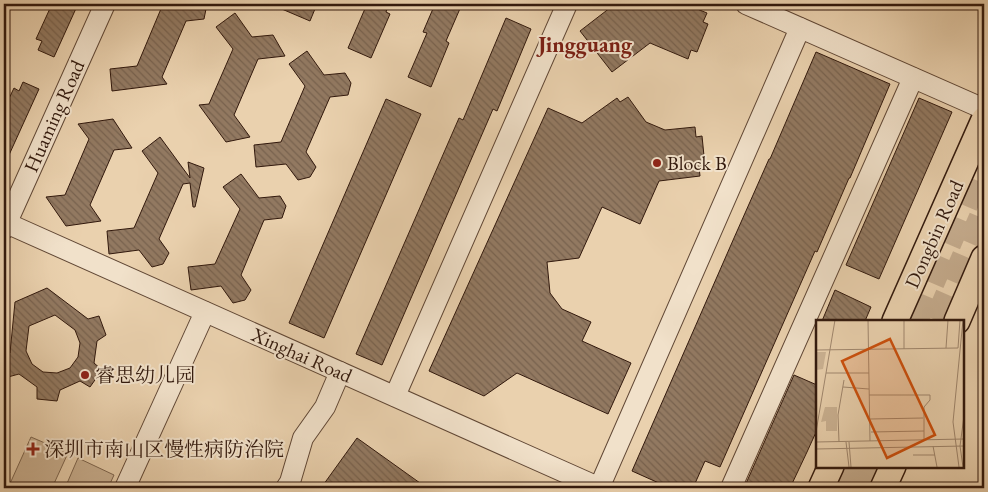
<svg xmlns="http://www.w3.org/2000/svg" width="988" height="492" viewBox="0 0 988 492" font-family="'EB Garamond','Noto Serif SC',serif">
  <style>
    .grass { fill: #cbb293; stroke: #7e6650 }
    .building { fill: url(#building-back-hatch); stroke: #32190d; fill-rule: evenodd }
    .lines { fill: none; stroke-linecap: round; stroke-linejoin: round }
    .highway-tunnel { stroke: #c5ac8e; stroke-width: 28; stroke-dasharray: 28 14; stroke-linecap: butt }
    .minor-casing { stroke: #604735; stroke-width: 22 }
    .major-casing { stroke: #32190d; stroke-width: 28 }
    .minor { stroke: #f1e1ca; stroke-width: 20 }
    .major { stroke: #ead1ae; stroke-width: 25 }
    .poi-dot { fill: #8f2418; stroke: #f1e1ca; stroke-width: 2 }
    .labels { text-anchor: middle; dominant-baseline: central; stroke-width: 4; stroke-linejoin: round; paint-order: stroke }
    .street-label { font-size: 20px; fill: #32190d; stroke: #f1e1ca }
    .poi-label { font-size: 20px; fill: #32190d; stroke: #f1e1ca; text-anchor: start }
    .quarter-label { font-size: 22px; font-weight: bold; fill: #7a1f14; stroke: #f1e1ca }
    .inset-road { fill: none; stroke: #a0876e; stroke-width: 1 }
    .view { fill: #cd4f0c; fill-opacity: 0.15; stroke: #cd4f0c; stroke-width: 2.5 }
    .inset-edge { fill: none; stroke: #32190d; stroke-width: 2.5 }
  </style>
  <defs>
    <pattern id="building-back-hatch" width="6" height="6" patternUnits="userSpaceOnUse" patternTransform="scale(1.25)"><rect width="6" height="6" fill="#927961"/><path d="M-1 5l2 2M0 0l6 6M5-1l2 2" fill="none" stroke="#78624e"/></pattern>
  </defs>
  <rect width="100%" height="100%" fill="#ead1ae"/>
  <filter id="stains"><feTurbulence type="fractalNoise" baseFrequency=".004" numOctaves="4"/><feColorMatrix values="0 0 0 0 .2 0 0 0 0 .09 0 0 0 0 .02 0 0 0 .5 -.17"/></filter>
  <radialGradient id="worn" r=".72"><stop offset=".6" stop-color="#630" stop-opacity="0"/><stop offset="1" stop-color="#630" stop-opacity=".3"/></radialGradient>
  <!-- grass -->
  <g class="grass">
    <path d="M31 437 68 453 52 488H8Z"/>
    <path d="M78 458 114 475 108 488H65Z"/>
  </g>
  <!-- building -->
  <g class="building">
    <path d="M52 4H78L54 57 38 50 42 41 36 39Z"/>
    <path d="M163 4H207L204 19 186 21 162 77 167 84 112 91 110 69 137 66Z"/>
    <path d="M270 4H317L310 21Z"/>
    <path d="M367 4H389L386 12 390 14 371 58 348 48Z"/>
    <path d="M435 4H462L446 41 449 43 431 87 408 77 427 33 423 32Z"/>
    <path d="M615 4H685L707 13 703 22 708 24 697 52 691 50 688 59 650 43 612 72 580 31Z"/>
    <path d="M235 13 252 37 273 35 285 56 258 59 234 115 250 137 226 142 199 105 209 104 233 49 216 27Z"/>
    <path d="M506 18 531 29 497 111 493 109 382 365 356 354 459 118 463 120Z"/>
    <path d="M307 51 324 75 345 73 351 83 348 95 330 97 306 152 316 167 310 177 298 180 286 164 256 167 254 145 281 142 305 86 289 64Z"/>
    <path d="M816 52 890 84 850 178H849L817 252 815 251 720 467 705 461 693 488H670L632 471 734 238 769 159H770Z"/>
    <path d="M23 82 39 89 4 166V109L14 88 19 91Z"/>
    <path d="M628 97 646 122 665 130 695 127 696 137 702 136 705 166 699 167 700 176 659 181 640 224 602 207 579 258 547 262 550 293 562 309 591 322 582 341 631 363 608 414 517 373 484 396 429 371 548 108 582 123 617 98 620 102Z"/>
    <path d="M919 98 952 112 879 279 846 265Z"/>
    <path d="M386 99 421 114 324 338 289 323Z"/>
    <path d="M113 119 132 148 114 150 90 205 101 221 66 226 46 197 65 195 89 139 78 124Z"/>
    <path d="M160 137 190 178 188 162 204 168 195 207H193L190 183 183 184 159 239 169 253 163 264 152 267 139 250 109 254 107 231 134 228 158 173 142 151Z"/>
    <path d="M241 174 259 198 280 196 286 206 282 218 264 220 241 275 251 290 245 300 233 303 221 286 191 290 188 267 215 264 240 209 223 187Z"/>
    <path d="M47 288 88 319 99 316 106 335 97 341 94 363 102 370 90 387 80 381 60 390 57 401 37 399V387L19 374 8 377 4 367V357L10 353 15 302ZM55 315 75 330 80 343 78 357 70 368 57 373 43 372 32 364 26 351 29 326Z"/>
    <path d="M835 290 871 307 865 321H822Z"/>
    <path d="M794 375 817 385V430L807 452 790 488H744Z"/>
    <path d="M357 438 427 488H321Z"/>
  </g>
  <g class="lines">
    <!-- highway-tunnel -->
    <g class="highway-tunnel">
      <path d="M914 321 984 158"/>
      <path d="M938 321 984 215"/>
      <path d="M839 488 849 466"/>
      <path d="M863 488 873 466"/>
    </g>
    <defs>
      <g id="minor">
        <path d="M746 4 984 109"/>
        <path d="M4 222 600 488"/>
        <path d="M4 229 105 4"/>
        <path d="M395 396 567 4"/>
        <path d="M125 488 205 312"/>
        <path d="M286 488 290 482 303 438 325 407 340 372"/>
        <path d="M599 488 800 28"/>
        <path d="M731 488 913 78"/>
      </g>
      <g id="major">
        <path d="M895 321 984 120"/>
        <path d="M957 321 984 258"/>
        <path d="M821 488 831 466"/>
        <path d="M883 488 893 466"/>
      </g>
    </defs>
    <!-- minor casing -->
    <use href="#minor" class="minor-casing"/>
    <!-- major casing -->
    <use href="#major" class="major-casing"/>
    <!-- minor -->
    <use href="#minor" class="minor"/>
    <!-- major -->
    <use href="#major" class="major"/>
  </g>
  <!-- markers -->
  <g class="poi-dot">
    <circle cx="657" cy="163" r="5"/>
    <circle cx="85" cy="375" r="5"/>
    <path d="M30.5 441.5h5v5h5v5h-5v5h-5v-5h-5v-5h5z"/>
  </g>
  <g class="labels">
    <!-- street labels -->
    <g class="street-label">
      <text transform="translate(54 116) rotate(-66)">Huaming Road</text>
      <text transform="translate(934 234) rotate(-66)">Dongbin Road</text>
      <text transform="translate(302 355) rotate(24)">Xinghai Road</text>
    </g>
    <!-- poi labels -->
    <g class="poi-label">
      <text x="667" y="163">Block B</text>
      <text x="95" y="375">睿思幼儿园</text>
      <text x="44" y="449">深圳市南山区慢性病防治院</text>
    </g>
    <!-- quarter labels -->
    <g class="quarter-label">
      <text x="585" y="44">Jingguang</text>
    </g>
  </g>
  <!-- overview -->
  <g transform="translate(816 320)">
    <rect width="148" height="148" fill="#ead1ae"/>
    <path d="M9 87H21V111H10V101L5 102Z" fill="#cbb293"/>
    <path d="M0 32H10L7 49 0 50Z" fill="#cbb293"/>
    <path class="inset-road" d="M52 0 54 121M130 28 132 0M88 29V0M0 30 142 28 144 0M10 53H53M27 67 53 69M53 75H114V80L108 87V120M54 99 107 98M0 112 19 0M55 112 108 111M0 122 148 119M23 122 22 95 28 60M30 122 33 147M33 122 35 147M117 126 121 147M0 129 148 126M97 135H119M143 147 137 102 147 0M147 147 144 126 148 96"/>
    <path class="view" d="M74 19 119 115 71 138 26 41Z"/>
    <rect width="148" height="148" class="inset-edge"/>
  </g>
  <!-- margin -->
  <rect width="988" height="492" fill="none" stroke="#ead1ae" stroke-width="20"/>
  <rect x="5" y="5" width="978" height="482" fill="none" stroke="#32190d" stroke-width="2.5"/>
  <rect x="10" y="10" width="968" height="472" fill="none" stroke="#32190d"/>
  <rect width="100%" height="100%" filter="url(#stains)"/>
  <rect width="100%" height="100%" fill="url(#worn)"/>
</svg>
